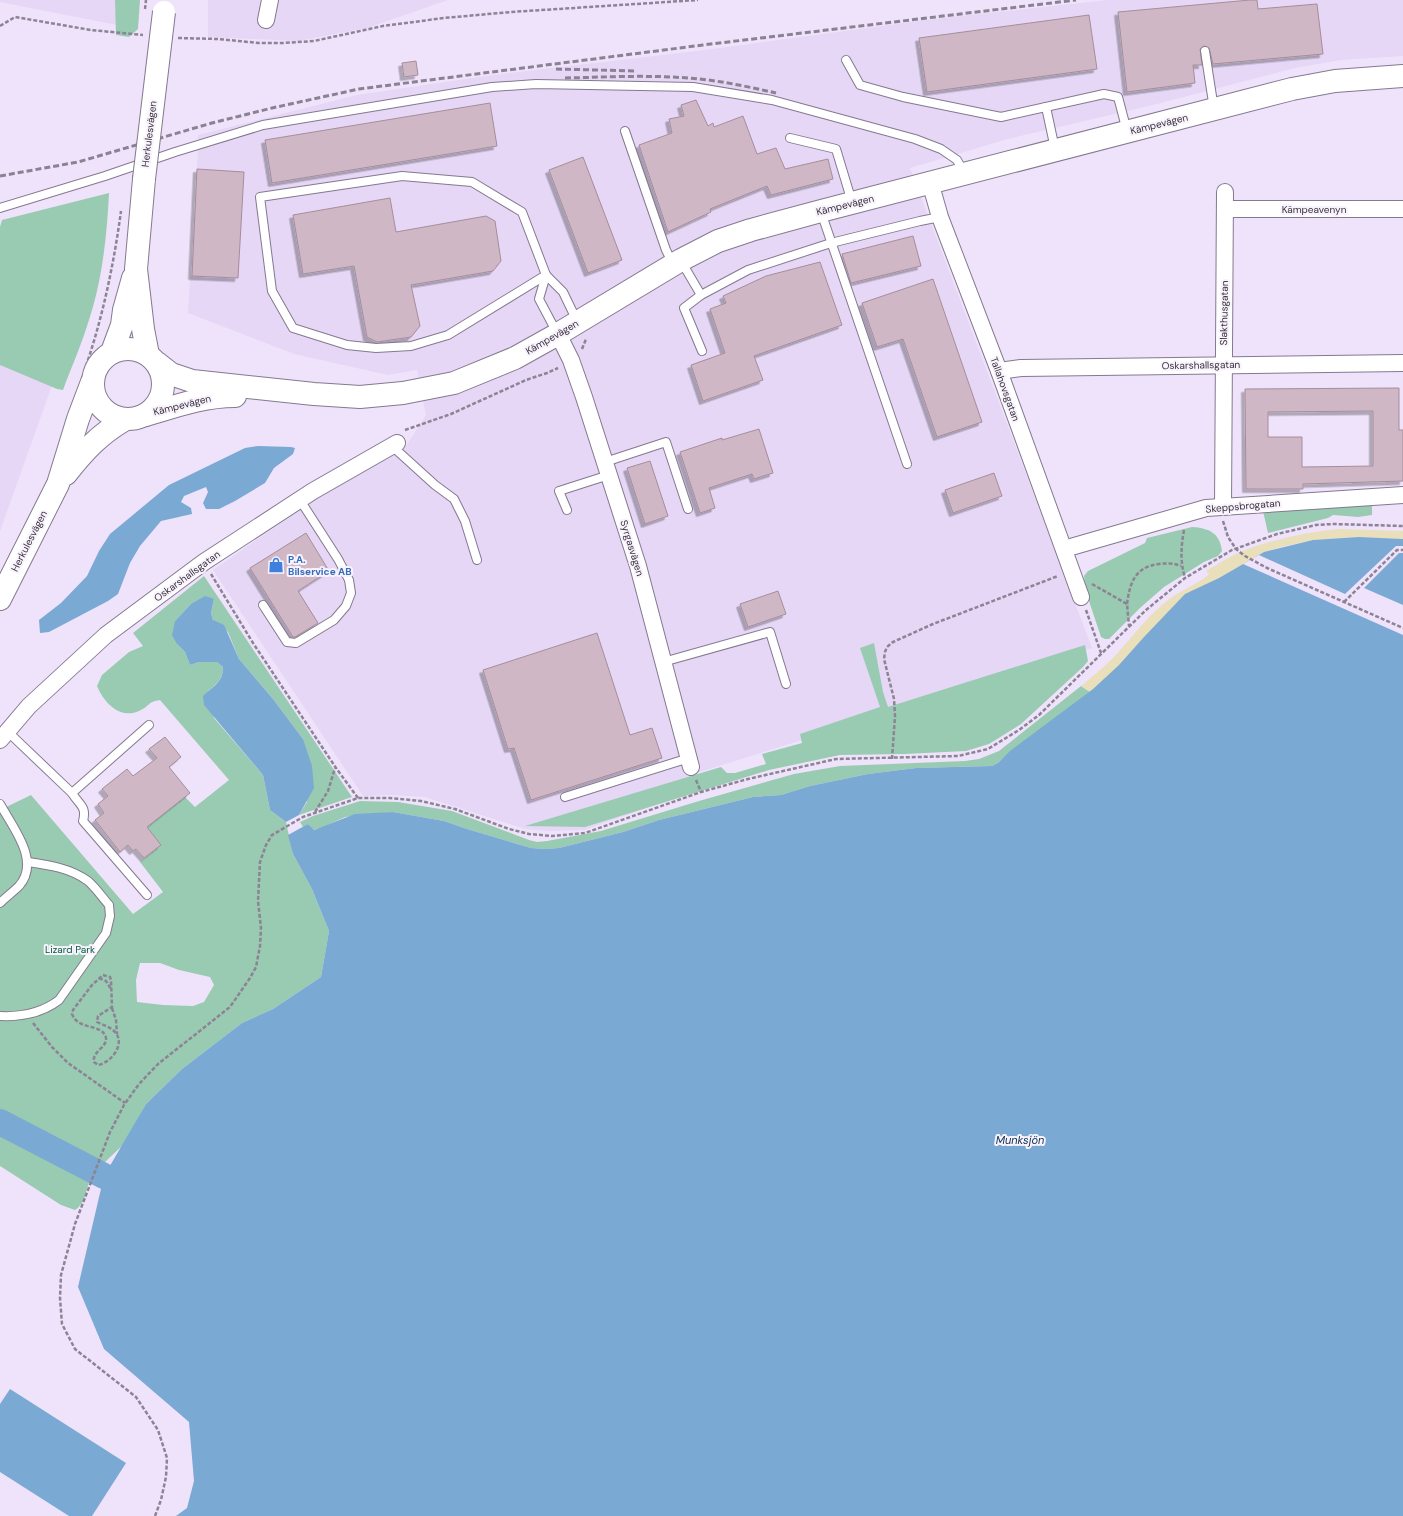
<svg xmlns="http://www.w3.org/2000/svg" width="1403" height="1516" viewBox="0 0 1403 1516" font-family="'DM Sans',sans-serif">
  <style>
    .built { fill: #e5d7f5 }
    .green { fill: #99cbb2; fill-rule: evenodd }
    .sand { fill: #e9dfba }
    .water { fill: #7aa9d3 }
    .pier { fill: #efe3fb }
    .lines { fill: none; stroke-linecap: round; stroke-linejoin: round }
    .river { stroke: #7aa9d3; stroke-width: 26 }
    .building { fill: #d0b7c6; stroke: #a58d9b; fill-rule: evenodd; filter: url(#shadow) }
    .lane-casing { stroke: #84798f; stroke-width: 10 }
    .street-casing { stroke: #84798f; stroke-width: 18 }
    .secondary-casing { stroke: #84798f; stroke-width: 24 }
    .path { stroke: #8c8394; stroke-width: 2.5; stroke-dasharray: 4 2; stroke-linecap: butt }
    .lane { stroke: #fff; stroke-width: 8 }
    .street { stroke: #fff; stroke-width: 16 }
    .secondary { stroke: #fff; stroke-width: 22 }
    .rail { stroke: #8a8292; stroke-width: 3; stroke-dasharray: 6 3; stroke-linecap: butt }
    .secondary-bridge-casing { stroke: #84798f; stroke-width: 24; stroke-linecap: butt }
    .secondary-bridge { stroke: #fff; stroke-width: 22 }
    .labels { text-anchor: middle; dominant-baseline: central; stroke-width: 4; stroke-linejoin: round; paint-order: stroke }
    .street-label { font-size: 10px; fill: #38333d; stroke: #f8f3fd }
    .shop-label { font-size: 10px; font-weight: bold; fill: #366cbe; stroke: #f8f3fd; text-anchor: start }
    .park-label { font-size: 10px; fill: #01583c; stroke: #f8f3fd }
    .water-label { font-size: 11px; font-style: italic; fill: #0c304d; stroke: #f8f3fd }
  </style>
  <defs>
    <filter id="shadow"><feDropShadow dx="-3.5" dy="3.5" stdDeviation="0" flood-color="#0004"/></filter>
  </defs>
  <rect width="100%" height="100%" fill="#efe3fb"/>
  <!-- built -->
  <g class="built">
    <path d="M0 0H115L117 25 0 2Z"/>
    <path d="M208 0H448L367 28 298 41 208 37Z"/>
    <path d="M1108 0H1403V56L1341 60 1295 68 1153 105 1008 139 910 168 1092 648 921 703 690 775 695 791 584 830 550 831 525 829 425 797 392 795 363 796 213 570 316 499 406 446 426 415 417 370 388 375 294 354 188 313 198 150V135L357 95 493 75 713 49 933 19Z"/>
    <path d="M0 358 56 374 0 531Z"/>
  </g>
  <!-- green -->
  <g class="green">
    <path d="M115 0H140L138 29 129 37 116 35Z"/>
    <path d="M109 193C107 236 102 282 88 323 81 346 71 368 63 390L57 389 0 365V227L2 220Z"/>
    <path d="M1372 502V515L1358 517 1333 515 1328 518 1268 533 1263 511Z"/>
    <path d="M1192 527C1209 528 1220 533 1222 551L1218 556 1204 562 1164 587 1140 608 1109 639H1105L1101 637 1086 592 1084 576 1088 571 1145 543 1147 538Z"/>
    <path d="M204 576 352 797 299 815 307 802 303 739 273 699 239 659 228 632 213 620 211 613 214 599 191 604 175 621 177 644 185 652 190 665 199 662H217L223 667C223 679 217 684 208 691L214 718 263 775 270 810 286 822 293 854 312 889 329 931 321 977 273 1009 242 1023 182 1069 146 1104 124 1144 105 1162H102L99 1159C96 1166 92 1173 90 1180 85 1191 86 1203 75 1210L61 1205 0 1166V810L31 795 133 914 163 892 140 862 156 849 142 831 185 797 195 807 229 780 160 700C147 702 151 705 141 710 121 721 104 703 97 686L102 675 129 652 143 646 133 633ZM140 963H160L179 970 210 977 214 985 204 1002 193 1006 163 1005 137 1002 136 980Z"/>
    <path d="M874 643 883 692 888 707 1085 645 1088 661 1083 667 1021 724 989 744 966 751 905 754 840 755 769 770 585 827 525 826 721 767 727 773H735L766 764 762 754 802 743 800 734 880 707 860 648Z"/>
    <path d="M1081 686 1090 692 1011 751 998 763 992 766 916 768 868 774 810 786 781 795 753 797 659 820 623 832 559 848 545 849 531 848 467 829 444 821 393 812 345 817 323 827 313 830 308 824 303 827 300 822 313 816 360 801 398 802 452 811 529 840 537 842 547 841 601 831 699 801 794 774 840 766 965 761 979 759 999 751Z"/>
  </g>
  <!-- sand -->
  <path class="sand" d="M1339 529 1403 531V539L1359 537 1313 540 1285 546 1264 552 1219 578 1207 584 1090 692 1081 686C1091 677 1102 669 1112 659 1132 638 1148 614 1172 597 1181 591 1204 580 1209 574L1206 571C1219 564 1231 555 1245 550 1275 539 1307 532 1339 529Z"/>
  <!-- water -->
  <g class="water">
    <path d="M258 446 291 447 295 448 293 454 274 468 265 483 235 501 219 509H206L203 503 208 492 206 487 184 496 181 502 191 508 192 514 161 521 140 546 130 563 118 594 108 601 49 632 40 633 39 620 61 603 87 576 99 551 110 534 169 485 245 448Z"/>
    <path d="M1359 537 1403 539V1516H176L187 1508 194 1481 189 1422 104 1349 78 1287 104 1176 146 1104 182 1069 242 1023 273 1009 321 977 329 931 312 889 293 854 288 835 308 824 314 830 355 814 393 812 444 821 467 829 531 848 545 849 559 848 623 832 659 820 753 797 781 795 810 786 868 774 916 768 992 766 998 763 1010 751 1093 689 1119 665 1144 637 1185 594 1219 578 1264 552 1313 540Z"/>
    <path d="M205 596 214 599 211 613 213 620 224 625 239 659 273 699 303 739 312 766 314 788 299 815 286 822 270 810 263 775 204 705 203 696C213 686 223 683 223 667L217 662H199L190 665 185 652 177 644 172 635 175 621 191 604Z"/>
    <path d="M10 1389 126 1463 92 1516H69L0 1472V1404Z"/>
  </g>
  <!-- pier -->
  <path class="pier" d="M1396 546H1403V553H1399L1364 588 1403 605V635L1243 564 1259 555 1345 594Z"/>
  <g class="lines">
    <!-- river -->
    <path class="river" d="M0 1122 104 1176"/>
  </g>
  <!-- building -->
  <g class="building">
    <path d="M1250 0H1257L1258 9 1317 4 1323 54 1213 64 1209 48 1204 46 1200 49 1202 65H1193L1195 83 1127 92 1118 12Z"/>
    <path d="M1089 15 1097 69 927 92 919 38Z"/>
    <path d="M416 61 418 75 404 77 402 63Z"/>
    <path d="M696 100 708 126 713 123 714 127 743 116 757 154 776 148 785 169 828 159 833 179 771 195 767 186 710 209 711 212 668 232 639 145 672 133 669 119 684 116 681 105Z"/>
    <path d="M490 103 497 146 272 183 265 140Z"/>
    <path d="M583 157 622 260 588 273 549 170Z"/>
    <path d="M197 169 244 172 238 278 192 276Z"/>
    <path d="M390 198 396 232 486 216 495 221 501 261 493 271 411 285 420 326 411 337 377 342 367 337 354 266 303 274 293 215Z"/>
    <path d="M913 236 921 266 851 283 842 254Z"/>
    <path d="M820 262 842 325 754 356 763 380 703 401 691 365 725 353 710 309 726 303 723 296 766 276Z"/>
    <path d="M933 279 982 422 937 437 903 339 877 347 862 303Z"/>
    <path d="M1399 388V430H1403V481L1303 484V489H1246L1245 389ZM1373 411V466L1302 467V437H1268V412Z"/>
    <path d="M759 429 773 473 754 479 752 474 709 488 715 508 700 513 680 452 722 438V440Z"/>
    <path d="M650 461 668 516 645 524 627 468Z"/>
    <path d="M994 473 1002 496 953 513 945 490Z"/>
    <path d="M306 533 329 571 298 591 318 623 295 637H293L250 568Z"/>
    <path d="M778 591 786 614 748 627 740 604Z"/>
    <path d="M597 633 630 735 652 728 662 758 531 800 514 748 508 749 483 670Z"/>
    <path d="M165 737 181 757 169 767 190 793 147 827 161 845 144 858 136 849 133 851 128 845 120 852 95 820 104 813 98 804 108 796 102 789 127 769 133 776 157 758 149 749Z"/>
  </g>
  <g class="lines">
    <defs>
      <g id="lane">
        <path d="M1205 51 1214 109"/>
        <path d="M846 60 860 85 903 97 1001 117 1104 94 1118 97 1127 131"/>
        <path d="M1046 107 1055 149"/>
        <path d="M625 131 666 250 673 264"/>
        <path d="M790 138 836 149 852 202"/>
        <path d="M0 208 105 176 175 152 263 125 492 87 536 84 693 87 772 100 915 139 941 149 957 160 964 173"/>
        <path d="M821 212 907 464"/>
        <path d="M681 261 701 295 748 270 831 243 920 221 940 217"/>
        <path d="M546 275 448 335 411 346 376 348 347 345 293 328 272 291 260 197 402 176 472 182 522 212 546 275 563 292 577 321"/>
        <path d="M546 275 539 299 557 333"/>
        <path d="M701 295 684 308 702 351"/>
        <path d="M392 446 435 485 454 499 465 521 477 560"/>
        <path d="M605 462 666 442 688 509"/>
        <path d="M567 510 559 491 609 475"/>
        <path d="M263 605 287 642 296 643 334 620 346 606 351 593 349 580 338 559 300 500"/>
        <path d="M663 662 770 632 786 684"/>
        <path d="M7 731 72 793C79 805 87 806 83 821L147 895"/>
        <path d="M72 793 149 725"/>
        <path d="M565 797 689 758"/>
        <path d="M0 804C13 828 41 861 19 886 13 892 6 897 0 903"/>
        <path d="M0 1016C21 1017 42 1013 59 1000L106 933 110 916 109 905C102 897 96 888 88 881 70 868 49 865 28 862"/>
      </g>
      <g id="street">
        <path d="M266 20 270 0"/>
        <path d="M930 182 940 217 999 371 1081 597"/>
        <path d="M1225 209H1403"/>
        <path d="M558 334 571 360 584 397 638 566 691 767"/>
        <path d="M999 371 1021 368 1403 363"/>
        <path d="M1223 507 1225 192"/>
        <path d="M1064 549 1206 508 1403 495"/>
        <path d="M0 740 29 706 106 635 204 562 313 491 397 443"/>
      </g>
      <g id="secondary">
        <path d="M144 179 136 269 143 329 148 355"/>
        <circle cx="128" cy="384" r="35"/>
        <path d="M112 352 122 325 124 310 133 278"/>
        <path d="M157 363 171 374 192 381 314 394 360 397 403 393 454 383 515 358 558 334 681 260 718 241 751 230 821 211 1292 89 1335 81 1403 76"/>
        <path d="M146 415C176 406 204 396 235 396"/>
        <path d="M66 474C85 450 99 435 124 420"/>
        <path d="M0 599 58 484 78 419 92 382"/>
      </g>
    </defs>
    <!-- lane casing -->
    <use href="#lane" class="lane-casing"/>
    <!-- street casing -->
    <use href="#street" class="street-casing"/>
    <!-- secondary casing -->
    <use href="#secondary" class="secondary-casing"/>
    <!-- path -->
    <g class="path">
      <path d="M145 9 146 0"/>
      <path d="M0 26 15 17 91 30 143 35"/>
      <path d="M178 38 218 39 259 43H283L314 41 383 26 444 18 511 12 698 0"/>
      <path d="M582 349 586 339"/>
      <path d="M86 366C103 316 114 263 121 211"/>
      <path d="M405 430 451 414 526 380 547 373 558 368"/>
      <path d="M1223 521 1228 537 1236 549 1245 556 1267 568 1403 628"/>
      <path d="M1184 530C1181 547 1180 561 1185 578"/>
      <path d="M211 574 253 643 336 768 358 798"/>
      <path d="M1092 584 1127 604 1129 626"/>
      <path d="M1344 602 1397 550H1403"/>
      <path d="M1127 604C1130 582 1135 567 1159 564 1167 563 1174 563 1181 566"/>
      <path d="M1086 610 1101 653"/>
      <path d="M892 759 895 716 894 699 884 659 885 652 887 647 893 642 933 624 1058 576"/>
      <path d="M696 780 701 792"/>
      <path d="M315 812 328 791 335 768"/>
      <path d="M103 975 110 977 111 980 112 1007 98 1016 97 1022C103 1025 110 1027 114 1031 127 1043 111 1063 98 1065L94 1062C92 1051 107 1048 106 1038 103 1023 78 1031 72 1014L73 1010 92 985Z"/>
      <path d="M99 978 106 981 111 989"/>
      <path d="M112 1008 116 1020 117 1034"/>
      <path d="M33 1023 52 1047 68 1063 125 1103"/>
      <path d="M155 1516 161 1500 166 1477 167 1458 158 1430 136 1397 75 1349 62 1324 60 1298 61 1275 75 1224 110 1132 124 1105 139 1084 158 1064 230 1007 250 978 256 967 260 946 261 928 258 901 260 862 266 845 272 835 303 817 358 798H390L421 801 455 809 509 829 529 834 552 836 585 833 701 792 748 779 836 759 958 756 988 749 1019 730 1039 715 1146 610 1185 578 1232 550 1277 534 1316 525 1333 524 1403 526"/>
    </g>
    <!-- lane -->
    <use href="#lane" class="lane"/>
    <!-- street -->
    <use href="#street" class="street"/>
    <!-- secondary -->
    <use href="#secondary" class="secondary"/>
    <!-- rail -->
    <g class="rail">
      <path d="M556 69 636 71"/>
      <path d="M565 78C612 77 660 74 708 80 731 83 754 88 776 93"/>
      <path d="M0 176 78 162 212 123 272 108 359 89 703 45 1076 0"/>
    </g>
    <defs>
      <path id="secondary-bridge" d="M144 179 164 12"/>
    </defs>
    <!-- secondary-bridge casing -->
    <use href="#secondary-bridge" class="secondary-bridge-casing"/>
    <!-- secondary-bridge -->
    <use href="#secondary-bridge" class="secondary-bridge"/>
  </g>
  <!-- icons -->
  <defs>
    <symbol id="shop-bare" viewBox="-9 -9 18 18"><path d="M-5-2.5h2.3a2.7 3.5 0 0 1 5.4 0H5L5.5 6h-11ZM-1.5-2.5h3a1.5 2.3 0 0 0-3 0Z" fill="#3f7fe0" stroke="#f8f3fd" stroke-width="2.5" paint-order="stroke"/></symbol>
  </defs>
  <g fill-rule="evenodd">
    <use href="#shop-bare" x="265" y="554" width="22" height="22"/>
  </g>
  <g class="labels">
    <!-- street labels -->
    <g class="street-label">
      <text transform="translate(1159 124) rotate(-14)">Kämpevägen</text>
      <text transform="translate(149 134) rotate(-83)">Herkulesvägen</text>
      <text transform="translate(845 205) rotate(-14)">Kämpevägen</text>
      <text x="1314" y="209">Kämpeavenyn</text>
      <text transform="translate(1224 313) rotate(-89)">Slakthusgatan</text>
      <text transform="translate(552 337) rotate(-30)">Kämpevägen</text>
      <text transform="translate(1201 365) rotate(-1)">Oskarshallsgatan</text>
      <text transform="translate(1005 389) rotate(70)">Tallahovsgatan</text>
      <text transform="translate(182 405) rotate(-14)">Kämpevägen</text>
      <text transform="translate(1243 506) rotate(-5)">Skeppsbrogatan</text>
      <text transform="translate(29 541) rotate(-63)">Herkulesvägen</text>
      <text transform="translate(632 548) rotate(73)">Syrgasvägen</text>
      <text transform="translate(187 576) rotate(-36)">Oskarshallsgatan</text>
    </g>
    <!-- shop labels -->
    <g class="shop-label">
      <text x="288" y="559">P.A.<tspan x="288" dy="12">Bilservice AB</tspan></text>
    </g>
    <!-- park labels -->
    <g class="park-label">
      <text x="70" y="949">Lizard Park</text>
    </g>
    <!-- water labels -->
    <g class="water-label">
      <text x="1020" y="1140">Munksjön</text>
    </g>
  </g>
</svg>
